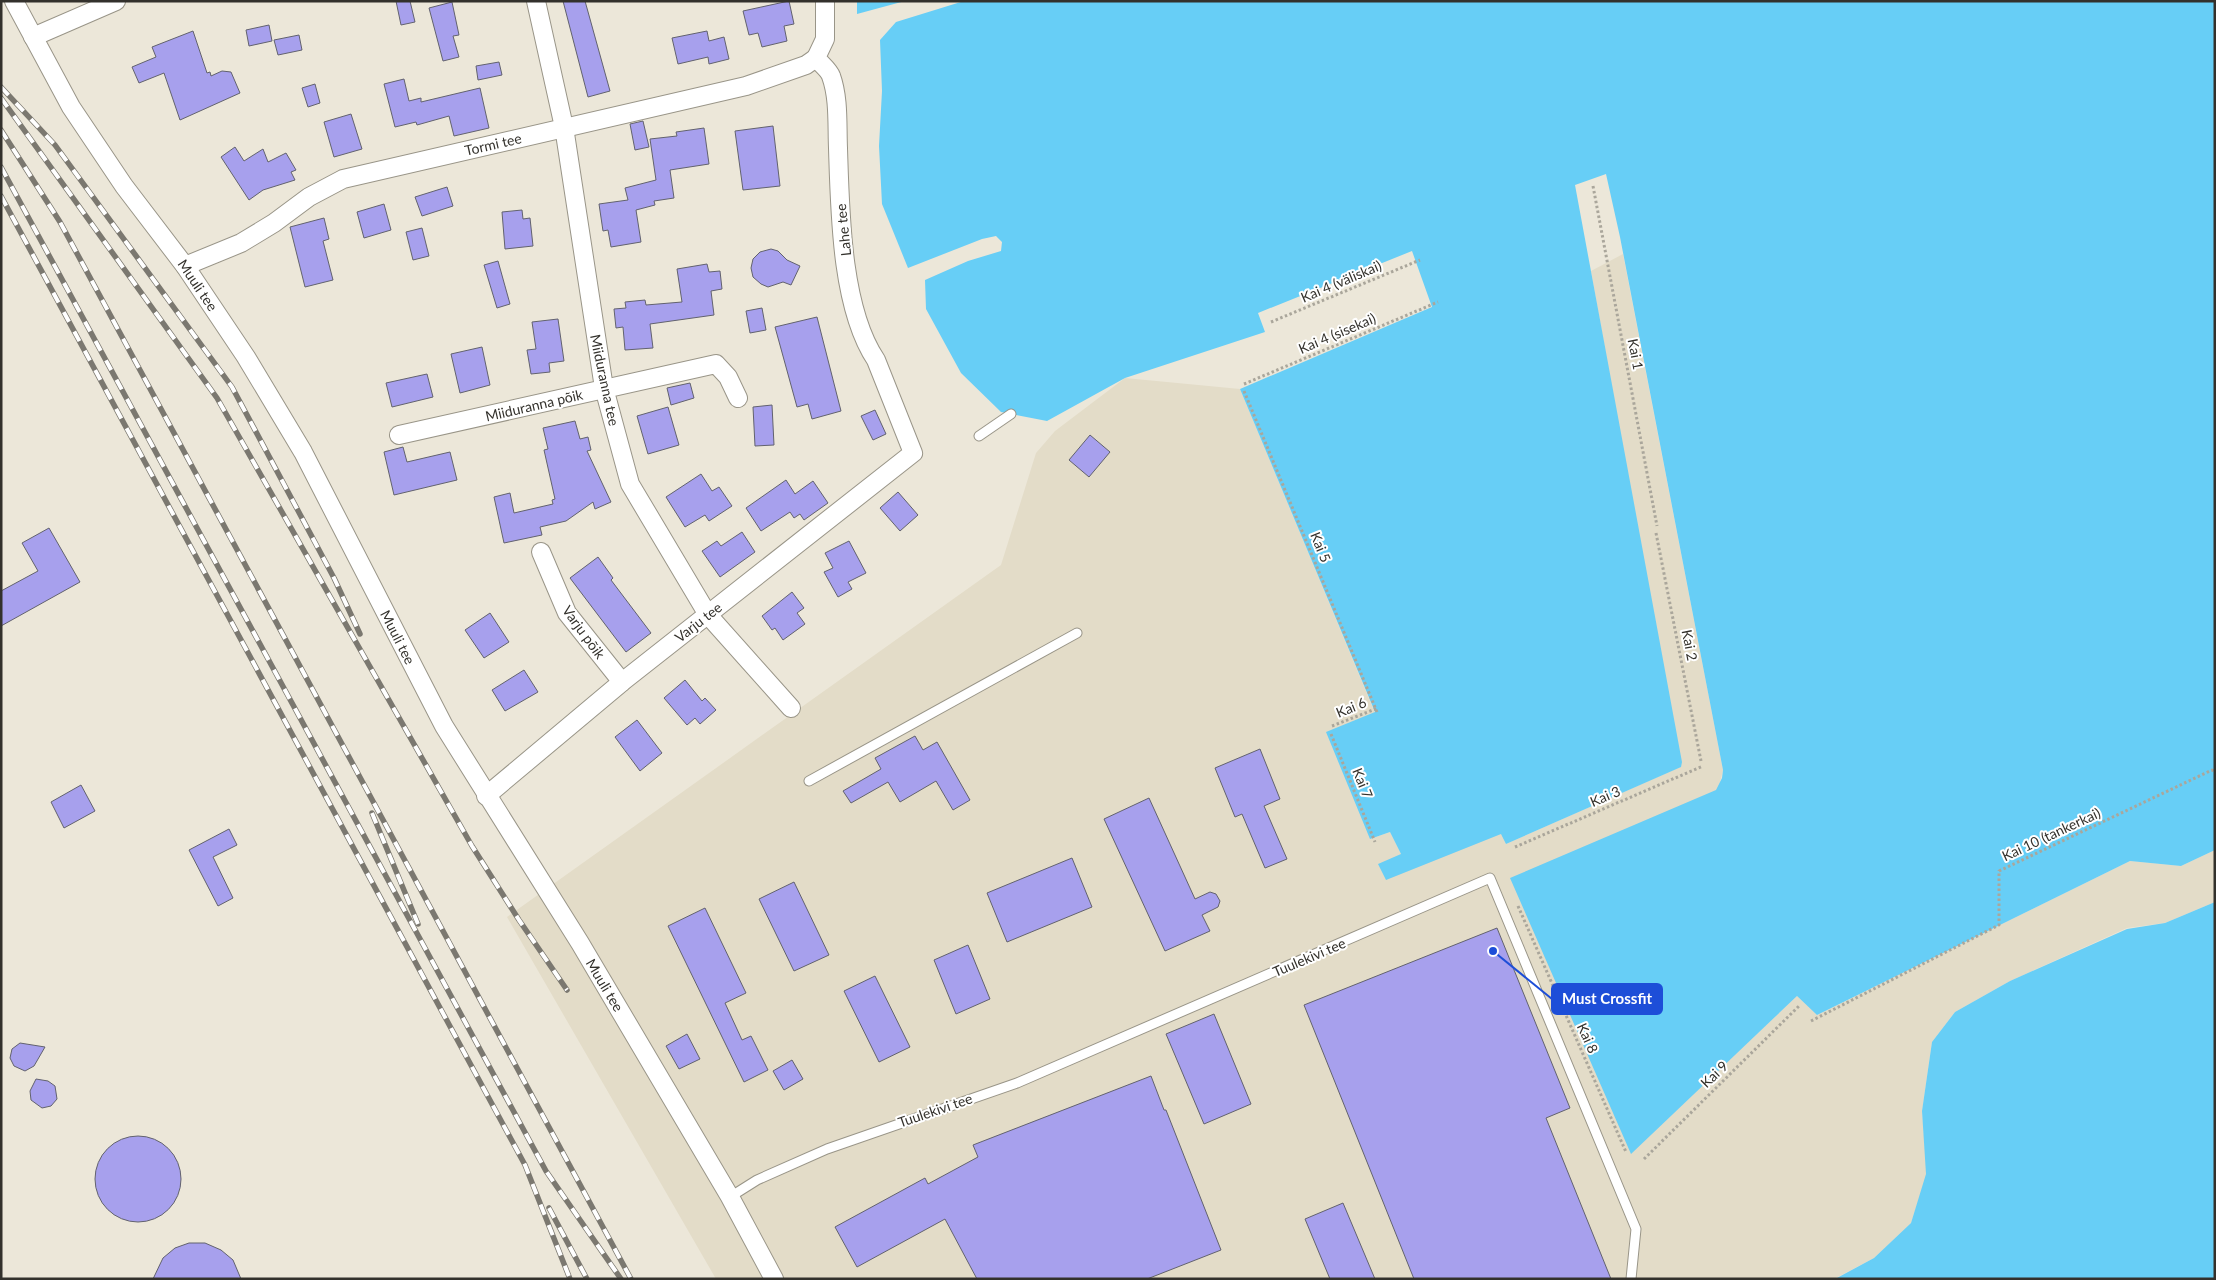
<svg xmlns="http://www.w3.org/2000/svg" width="2216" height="1280" viewBox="0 0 2216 1280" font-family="Lato,sans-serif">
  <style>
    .built { fill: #e3dcc8 }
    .water { fill: #67cef6 }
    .building { fill: #a7a0ed; stroke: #62626e }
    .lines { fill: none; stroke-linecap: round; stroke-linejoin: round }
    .service-casing { stroke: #999588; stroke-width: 11 }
    .minor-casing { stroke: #999588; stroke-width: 20 }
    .path { stroke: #aaa69b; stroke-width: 3; stroke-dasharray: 2.5 2.5; stroke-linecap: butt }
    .service { stroke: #fff; stroke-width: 9 }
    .minor { stroke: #fff; stroke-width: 18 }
    .rail-casing { stroke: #7b7870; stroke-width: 5.5 }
    .rail { stroke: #fff; stroke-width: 4; stroke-dasharray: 11; stroke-linecap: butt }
    .labels { text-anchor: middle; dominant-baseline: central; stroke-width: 4; stroke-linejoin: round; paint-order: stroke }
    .street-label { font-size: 14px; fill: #33312c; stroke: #fff }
    .leader { fill: none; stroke: #1d4ed8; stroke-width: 2 }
    .callout-dot { fill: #1d4ed8; stroke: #fff; stroke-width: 2 }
    .callout { fill: #1d4ed8; stroke: #1d4ed8; stroke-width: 2 }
    .callout-label { font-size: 15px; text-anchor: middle; font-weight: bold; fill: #fff }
  </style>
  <rect width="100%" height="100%" fill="#ece7d9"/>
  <!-- built -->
  <path class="built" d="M1623 254 1723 770 1631 1153 1797 996 1817 1015 2130 861 2181 866 2215 850V902L2165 923 2127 928 2010 981 1955 1012 1932 1042 1922 1111 1927 1174 1911 1223 1874 1258 1834 1279H716L507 917 1001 565 1036 453 1055 431 1125 378 1240 389 1375 713 1370 839 1390 832 1401 854 1502 833 1506 844 1680 767 1591 271Z"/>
  <!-- water -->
  <g class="water">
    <path d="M857 1H905L857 14Z"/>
    <path d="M964 1H2215V850L2181 866 2130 861 1817 1015 1797 996 1631 1154 1510 878 1716 790 1722 778 1723 770 1620 237 1606 174 1575 185 1682 762 1681 767 1506 844 1501 834 1386 880 1378 864 1401 854 1390 832 1370 839 1326 732 1375 712 1240 389 1432 307 1412 251 1258 313 1265 332 1125 378 1047 421 1001 412 961 373 926 309 925 280 968 261 1001 251 1002 242 996 236 982 239 908 268 882 204 879 146 882 91 880 40 896 22Z"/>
    <path d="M2215 902V1279H1835L1874 1258 1911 1223 1926 1174 1922 1111 1932 1042 1955 1012 2010 981 2127 929 2165 923Z"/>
  </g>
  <!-- building -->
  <g class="building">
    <path d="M396 1H410L415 22 401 25Z"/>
    <path d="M563 1H585L610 91 588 97Z"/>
    <path d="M789 1 794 24 784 26 787 41 762 47 758 33 749 35 743 11Z"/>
    <path d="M452 2 459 35 453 36 459 57 443 61 429 8Z"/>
    <path d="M269 25 272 41 249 46 246 30Z"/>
    <path d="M193 31 207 73 210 72 211 76 222 71 231 72 240 93 180 120 164 73 139 83 132 67 156 57 152 47Z"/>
    <path d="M707 31 709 41 724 37 729 59 709 64 708 57 678 64 672 38Z"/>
    <path d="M299 35 302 50 278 55 274 40Z"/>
    <path d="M499 62 502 75 478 80 476 66Z"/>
    <path d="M404 79 409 101 421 98V102L480 88 489 128 454 136 449 116 417 125 416 122 395 127 384 84Z"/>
    <path d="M315 84 320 103 308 107 302 88Z"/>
    <path d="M351 114 362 149 334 157 324 122Z"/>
    <path d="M643 121 649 147 635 150 630 124Z"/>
    <path d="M773 126 780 186 743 190 735 131Z"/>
    <path d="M704 128 709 164 670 170 674 198 654 201 655 205 636 210 641 242 611 247 608 230 603 231 599 204 628 200 625 188 656 180 650 139 677 136 676 132Z"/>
    <path d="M235 147 244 161 263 149 268 162 286 153 296 170 291 172 295 180 263 190 249 200 221 157Z"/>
    <path d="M447 187 453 206 422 216 415 197Z"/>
    <path d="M384 204 391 230 364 238 357 212Z"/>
    <path d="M522 210 523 219 530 218 533 246 505 249 502 212Z"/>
    <path d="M324 218 329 239 323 241 333 280 305 287 290 227Z"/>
    <path d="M422 228 429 256 413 260 406 232Z"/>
    <path d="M771 249 778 251 787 260 800 266 791 285 783 282 768 287 761 284 753 277 751 268 753 259 760 252Z"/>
    <path d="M498 261 510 304 497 308 484 265Z"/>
    <path d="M707 264 709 272 720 271 722 289 711 291 714 315 650 324 653 348 625 350 623 327 616 328 614 309 626 308 625 302 645 300 646 305 682 302 677 269Z"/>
    <path d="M762 308 766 330 750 333 746 311Z"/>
    <path d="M817 317 841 411 812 419 808 404 797 407 775 327Z"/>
    <path d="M558 319 564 361 549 363 550 372 531 374 527 350 536 349 532 322Z"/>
    <path d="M482 347 490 385 460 393 451 354Z"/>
    <path d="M427 374 433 397 392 407 386 383Z"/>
    <path d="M690 383 694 398 671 405 667 388Z"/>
    <path d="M772 405 774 445 755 446 753 407Z"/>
    <path d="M668 407 679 445 648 454 637 416Z"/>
    <path d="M875 410 886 434 873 440 861 416Z"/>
    <path d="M575 421 580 439 588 437 591 450 587 451 611 502 595 509 593 502 566 521 540 527 542 535 504 543 494 497 510 493 514 513 553 504 552 500 555 499 544 450 548 449 543 428Z"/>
    <path d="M1090 435 1110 452 1089 477 1069 460Z"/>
    <path d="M403 447 407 462 450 452 457 480 394 495 384 452Z"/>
    <path d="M701 474 712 491 719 487 732 506 709 521 705 515 685 527 666 497Z"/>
    <path d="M786 480 795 494 813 481 828 503 804 520 800 514 794 518 790 512 761 531 746 508Z"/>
    <path d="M898 492 918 515 900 531 880 508Z"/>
    <path d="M49 528 80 582 1 626V591L38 571 22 543Z"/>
    <path d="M742 532 755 552 720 577 702 551 717 541 721 546Z"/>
    <path d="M849 541 866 573 848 582 852 589 838 597 824 572 833 568 825 553Z"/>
    <path d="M598 557 613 578 611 580 651 633 626 652 570 578Z"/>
    <path d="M792 592 804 608 797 613 805 624 783 640 775 628 772 630 762 616Z"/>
    <path d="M490 613 509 642 484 658 465 630Z"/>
    <path d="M524 670 538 692 505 711 492 690Z"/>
    <path d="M685 680 702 701 705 698 716 710 700 724 695 718 687 725 664 698Z"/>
    <path d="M637 720 662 753 640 771 615 737Z"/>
    <path d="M915 736 923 750 937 742 970 800 953 810 936 781 900 802 888 782 851 803 843 791 881 769 875 758Z"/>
    <path d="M1260 749 1280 799 1264 806 1287 859 1265 868 1242 814 1235 817 1215 768Z"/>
    <path d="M81 785 95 811 64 828 51 802Z"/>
    <path d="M1149 798 1195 899 1210 892 1216 894 1220 901 1218 907 1202 915 1210 931 1165 951 1104 819Z"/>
    <path d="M229 829 237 845 213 857 233 898 218 906 189 850Z"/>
    <path d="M1072 858 1092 907 1007 942 987 893Z"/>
    <path d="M794 882 829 955 794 971 759 899Z"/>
    <path d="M705 908 746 993 725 1003 742 1040 751 1036 768 1070 744 1082 668 926Z"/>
    <path d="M1497 928 1570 1108 1546 1118 1611 1279H1414L1304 1005Z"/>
    <path d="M968 945 990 999 956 1014 934 960Z"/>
    <path d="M875 976 910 1047 879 1062 844 991Z"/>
    <path d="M1214 1014 1251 1104 1204 1124 1166 1034Z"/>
    <path d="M687 1034 700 1059 679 1069 666 1046Z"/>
    <path d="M20 1043 45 1047 34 1066 25 1071 14 1066 10 1058 12 1049Z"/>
    <path d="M792 1060 803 1079 784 1090 773 1071Z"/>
    <path d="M1151 1076 1164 1110H1166L1221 1250 1147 1279H977L945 1219 857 1267 835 1227 925 1178 928 1184 978 1157 973 1145Z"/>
    <path d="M36 1079 48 1081 55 1086 57 1099 51 1106 42 1108 31 1100 30 1091Z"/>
    <circle cx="138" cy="1179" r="43"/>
    <path d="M1343 1203 1375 1279H1330L1305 1219Z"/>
    <path d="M189 1243H205L221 1250 233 1260 241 1279H153L163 1258 175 1248Z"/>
  </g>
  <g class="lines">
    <defs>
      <g id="service">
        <path d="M979 436 1011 414"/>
        <path d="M809 781 1077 633"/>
        <path d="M730 1197 757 1180 827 1149 1017 1083 1490 878 1636 1229 1631 1279"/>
      </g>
      <g id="minor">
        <path d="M14 1 71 107 124 186 185 266 246 357 303 452 444 726 580 943 730 1197 774 1279"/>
        <path d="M536 1 564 127 604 388 630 484 708 615 791 708"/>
        <path d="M33 37 116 1"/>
        <path d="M185 266 241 243 274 223 309 197 343 179 746 86 806 65 816 58"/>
        <path d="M399 435 716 364 728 377 738 398"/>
        <path d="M541 552 567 613 622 682"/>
        <path d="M486 796 622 682 913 453 876 360C841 308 840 211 838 148 837 125 839 98 831 76 829 70 821 64 816 58L825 39V1"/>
      </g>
    </defs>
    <!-- service casing -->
    <use href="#service" class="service-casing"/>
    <!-- minor casing -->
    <use href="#minor" class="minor-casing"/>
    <!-- path -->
    <g class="path">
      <path d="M1593 186 1657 526"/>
      <path d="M1271 322 1420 260"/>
      <path d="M1244 384 1438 302"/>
      <path d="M1244 391 1377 712"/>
      <path d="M1656 533 1701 761"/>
      <path d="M1332 726 1378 708"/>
      <path d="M1331 734 1375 842"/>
      <path d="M1515 847 1703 766"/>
      <path d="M1518 906 1626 1152"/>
      <path d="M1811 1021 1999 925V871L2212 770 2215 772"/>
      <path d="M1644 1159 1800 1005"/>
    </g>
    <!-- service -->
    <use href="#service" class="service"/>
    <!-- minor -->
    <use href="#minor" class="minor"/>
    <defs>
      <g id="rail">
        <path d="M1 87 55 145 232 387 334 578 360 634"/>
        <path d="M1 98 217 398 472 846 519 920 567 990"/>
        <path d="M1 130 60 222 631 1279"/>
        <path d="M1 167 546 1171 621 1279"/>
        <path d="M1 196 525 1165 570 1279"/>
        <path d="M372 813 418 924"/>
        <path d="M549 1208 587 1279"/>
      </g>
    </defs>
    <!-- rail casing -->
    <use href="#rail" class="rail-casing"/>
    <!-- rail -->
    <use href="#rail" class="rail"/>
  </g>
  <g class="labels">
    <!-- street labels -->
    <g class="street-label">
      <text transform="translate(493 144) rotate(-13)">Tormi tee</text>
      <text transform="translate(843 230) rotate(-96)">Lahe tee</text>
      <text transform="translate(1341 281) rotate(-23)">Kai 4 (väliskai)</text>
      <text transform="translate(198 285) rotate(56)">Muuli tee</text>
      <text transform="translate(1337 333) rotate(-23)">Kai 4 (sisekai)</text>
      <text transform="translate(1636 354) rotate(79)">Kai 1</text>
      <text transform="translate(605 380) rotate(78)">Miiduranna tee</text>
      <text transform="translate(534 405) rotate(-13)">Miiduranna põik</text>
      <text transform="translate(1321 547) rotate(68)">Kai 5</text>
      <text transform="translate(698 622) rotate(-38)">Varju tee</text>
      <text transform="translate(584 632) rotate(54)">Varju põik</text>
      <text transform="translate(398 637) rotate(63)">Muuli tee</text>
      <text transform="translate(1690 645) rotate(79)">Kai 2</text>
      <text transform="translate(1351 707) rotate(-22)">Kai 6</text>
      <text transform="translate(1363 783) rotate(68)">Kai 7</text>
      <text transform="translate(1605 796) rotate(-23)">Kai 3</text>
      <text transform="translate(2051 834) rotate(-25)">Kai 10 (tankerkai)</text>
      <text transform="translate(1309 957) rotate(-23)">Tuulekivi tee</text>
      <text transform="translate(605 985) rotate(59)">Muuli tee</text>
      <text transform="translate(1588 1038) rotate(66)">Kai 8</text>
      <text transform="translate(1714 1074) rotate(-44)">Kai 9</text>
      <text transform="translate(935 1110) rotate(-19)">Tuulekivi tee</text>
    </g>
  </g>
  <!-- callouts -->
  <path class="leader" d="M1493 951L1552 999"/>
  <circle class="callout-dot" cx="1493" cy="951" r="5"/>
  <rect class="callout" x="1552" y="984" width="110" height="30" rx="5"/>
  <g class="callout-label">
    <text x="1607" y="1004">Must Crossfit</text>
  </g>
  <!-- border -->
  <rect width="2216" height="1280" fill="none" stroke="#33312c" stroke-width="5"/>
</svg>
